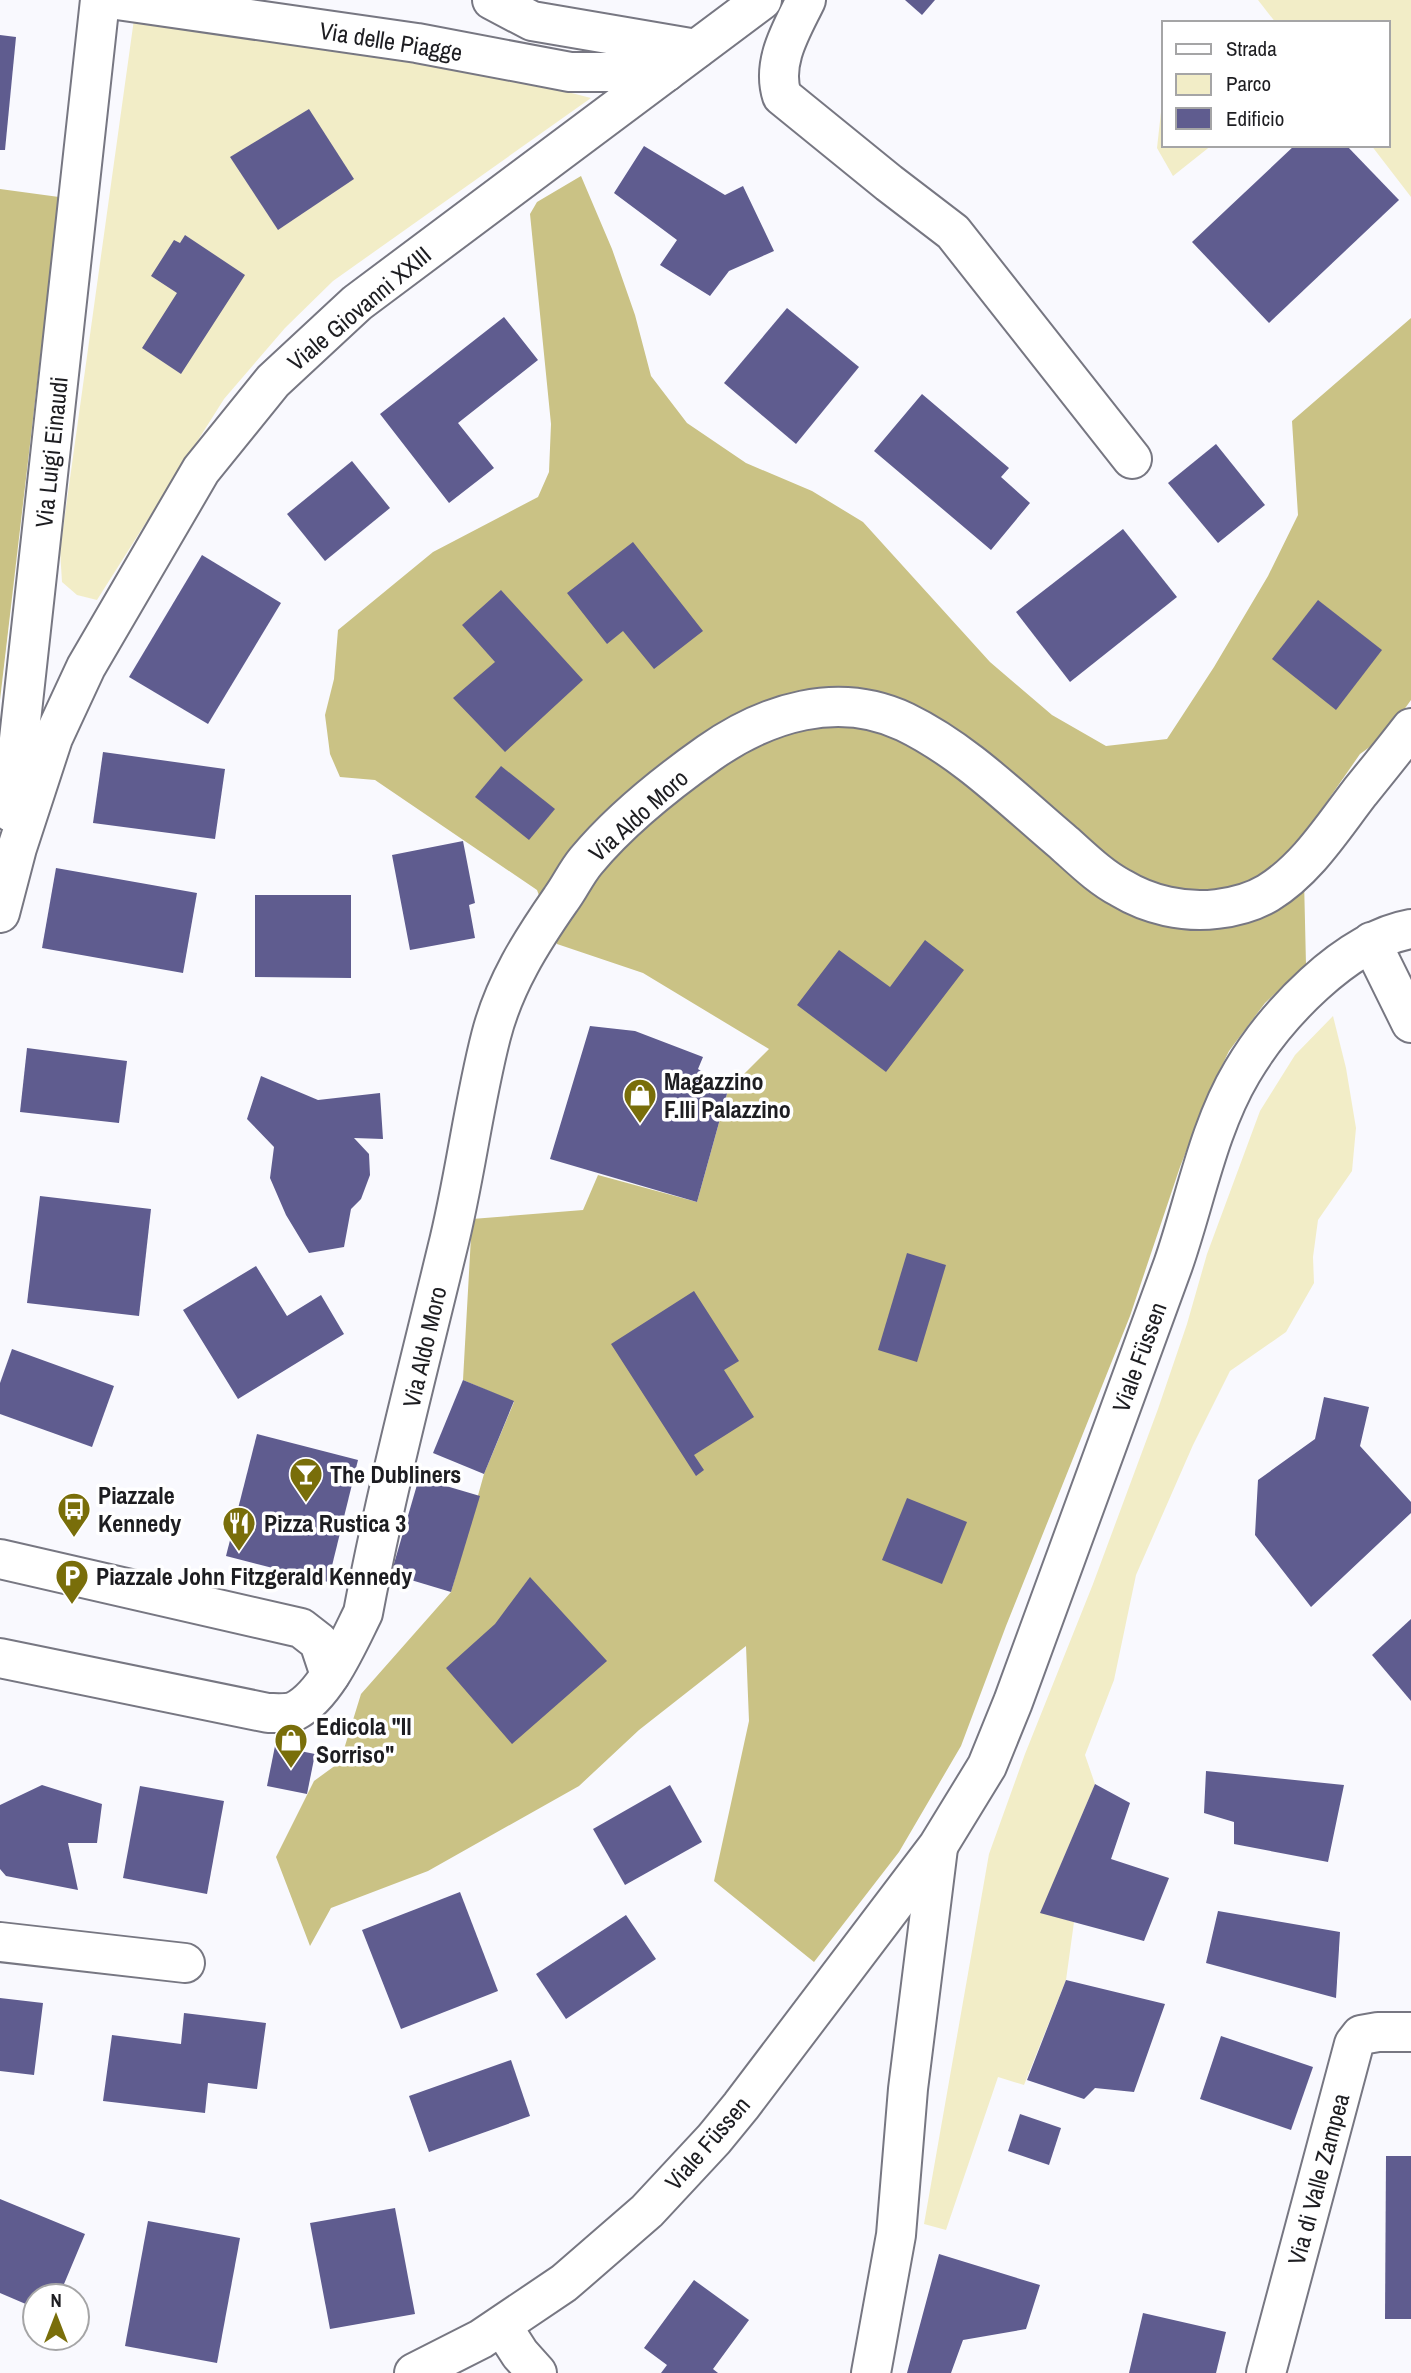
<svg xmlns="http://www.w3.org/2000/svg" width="1411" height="2373" viewBox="0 0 1411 2373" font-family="'Archivo Narrow',sans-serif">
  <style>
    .green { fill: #f2edc7 }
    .forest { fill: #cac285 }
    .building { fill: #5f5c8f }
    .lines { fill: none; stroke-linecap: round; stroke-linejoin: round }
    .minor-casing { stroke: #777782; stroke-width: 42 }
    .minor { stroke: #fff; stroke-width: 38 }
    .labels { text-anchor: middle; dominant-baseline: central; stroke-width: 7; stroke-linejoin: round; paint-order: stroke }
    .street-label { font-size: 24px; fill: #1d1d21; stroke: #fff }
    .poi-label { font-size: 24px; font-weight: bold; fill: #1d1d21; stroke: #fff; text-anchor: start }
  </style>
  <rect width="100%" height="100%" fill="#f9f9fe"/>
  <!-- green -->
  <g class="green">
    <path d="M1258 0H1411V197L1371 145H1388V23H1276Z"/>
    <path d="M135 12 501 75 591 98 333 281 285 328 224 399 97 600 77 595 62 582 60 550Z"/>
    <path d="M1164 107V145H1212L1173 176 1157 148 1161 112Z"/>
    <path d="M1333 1016 1346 1068 1356 1128 1352 1171 1318 1220 1313 1257 1314 1283 1286 1332 1230 1371 1193 1445 1136 1575 1114 1680 1085 1755 1095 1784 1041 1912 1074 1922 1066 1980 1024 2085 998 2077 946 2230 924 2224 989 1854 1025 1754 1093 1584 1158 1409 1187 1324 1207 1254 1260 1111 1295 1055Z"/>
  </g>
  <!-- forest -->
  <g class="forest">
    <path d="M581 176 612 249 635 315 651 376 687 423 746 463 812 491 863 522 990 662 1052 715 1106 746 1167 739 1214 667 1268 576 1298 515 1292 421 1411 318V700L1385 736 1360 754 1303 836 1306 965 1265 1003 1229 1051 1211 1088 1180 1167 1130 1316 1006 1626 961 1746 899 1852 814 1962 714 1881 749 1721 746 1646 639 1730 579 1786 428 1871 331 1908 310 1946 276 1857 314 1781 340 1762 361 1694 451 1592 484 1474 514 1402 463 1380 472 1219 583 1210 598 1175 697 1202 728 1090 769 1049 643 973 557 944 537 890 375 780 340 777 330 754 325 715 334 679 338 630 433 552 538 497 549 472 551 424 530 214 537 202Z"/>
    <path d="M0 189 59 197 0 700Z"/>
  </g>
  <!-- building -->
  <g class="building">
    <path d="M905 0H935L922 15Z"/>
    <path d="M0 35 16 37 5 150H0Z"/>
    <path d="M309 109 354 179 278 230 230 157Z"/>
    <path d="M1295 145H1346L1399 200 1269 323 1192 242Z"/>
    <path d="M644 146 725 195 743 186 774 251 729 271 710 296 660 265 677 240 614 193Z"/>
    <path d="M185 235 245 275 181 374 142 348 177 293 151 276 174 240 180 243Z"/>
    <path d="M787 308 859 367 796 444 724 383Z"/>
    <path d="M504 317 538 360 458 423 494 468 449 503 380 414Z"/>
    <path d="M922 394 1009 468 1001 477 1030 503 991 550 874 451Z"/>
    <path d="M1216 444 1265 505 1218 543 1168 483Z"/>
    <path d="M352 461 390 508 325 561 287 514Z"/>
    <path d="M1123 529 1177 597 1070 682 1016 612Z"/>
    <path d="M633 542 703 631 654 669 623 631 607 644 567 593Z"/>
    <path d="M202 555 281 603 208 724 129 677Z"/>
    <path d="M501 590 583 680 505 752 453 698 495 662 462 625Z"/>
    <path d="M1318 600 1382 650 1336 710 1272 659Z"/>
    <path d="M103 752 225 769 215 839 93 823Z"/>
    <path d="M501 766 555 809 529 840 475 797Z"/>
    <path d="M463 841 475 903 469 905 475 938 410 950 392 855Z"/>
    <path d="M56 868 197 893 183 973 42 948Z"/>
    <path d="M255 895H351V978L255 977Z"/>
    <path d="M925 940 964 970 886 1072 797 1005 839 950 890 987Z"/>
    <path d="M590 1026 635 1031 703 1057 698 1069 728 1090 697 1202 550 1159Z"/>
    <path d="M27 1048 127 1061 119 1123 20 1112Z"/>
    <path d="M261 1076 318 1100 380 1093 383 1139 354 1138 369 1154 370 1175 361 1199 351 1209 344 1247 309 1253 286 1215 270 1178 274 1147 247 1119Z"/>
    <path d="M40 1196 151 1209 139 1316 27 1303Z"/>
    <path d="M907 1253 946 1265 917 1362 878 1350Z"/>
    <path d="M256 1266 287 1316 321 1295 344 1334 238 1399 183 1310Z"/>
    <path d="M694 1291 739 1361 724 1370 754 1417 694 1455 704 1470 696 1476 611 1344Z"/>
    <path d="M12 1349 114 1386 92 1447 0 1414V1383Z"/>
    <path d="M463 1380 514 1401 484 1474 433 1453Z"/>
    <path d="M1324 1397 1369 1407 1360 1446 1411 1502V1513L1311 1607 1255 1535 1258 1480 1315 1439Z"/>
    <path d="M257 1434 358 1460 328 1582 226 1556Z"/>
    <path d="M419 1478 480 1496 451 1592 391 1574Z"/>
    <path d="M907 1498 967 1522 942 1584 882 1560Z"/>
    <path d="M530 1577 607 1661 512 1744 446 1668 495 1624Z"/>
    <path d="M1411 1619V1701L1372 1655Z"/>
    <path d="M275 1746 315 1754 307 1794 267 1786Z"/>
    <path d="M1206 1771 1344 1785 1328 1862 1234 1844V1822L1204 1813Z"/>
    <path d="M1095 1784 1130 1803 1111 1859 1169 1878 1144 1941 1040 1913Z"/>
    <path d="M42 1785 102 1804 97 1843H68L78 1890 6 1876 0 1869V1805Z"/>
    <path d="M670 1785 702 1842 625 1885 593 1829Z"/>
    <path d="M140 1786 224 1801 207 1894 123 1878Z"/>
    <path d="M460 1892 498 1991 401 2029 362 1930Z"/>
    <path d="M1218 1911 1340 1932 1336 1998 1206 1963Z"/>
    <path d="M626 1915 656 1959 566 2019 536 1974Z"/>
    <path d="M1066 1980 1165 2004 1134 2092 1095 2088 1084 2099 1027 2080Z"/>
    <path d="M0 1998 43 2003 34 2075 0 2071Z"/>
    <path d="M184 2013 266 2023 257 2089 208 2083 205 2113 103 2101 112 2035 181 2044Z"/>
    <path d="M1221 2036 1313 2067 1291 2130 1200 2099Z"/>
    <path d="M511 2060 530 2116 429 2152 409 2096Z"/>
    <path d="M1020 2114 1061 2128 1049 2165 1008 2151Z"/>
    <path d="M1386 2156H1411V2319H1385Z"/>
    <path d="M0 2199 85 2234 59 2296H35V2308L0 2293Z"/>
    <path d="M395 2208 415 2314 330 2329 310 2223Z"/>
    <path d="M148 2221 240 2238 217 2363 125 2346Z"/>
    <path d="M939 2254 1040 2285 1026 2329 963 2340 951 2373H907Z"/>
    <path d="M694 2280 749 2320 713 2369 718 2373H661L667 2365 644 2348Z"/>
    <path d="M1143 2313 1226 2332 1216 2373H1129Z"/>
  </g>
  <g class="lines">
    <defs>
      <g id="minor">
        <path d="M117 0 417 43 570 72H666"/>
        <path d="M492 0 532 21 696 49"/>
        <path d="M806 0C792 29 771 62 782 96L889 183 953 232 1132 459"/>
        <path d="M11 812 100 0"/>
        <path d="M0 913 17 848 53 738 86 667 201 470 273 381 357 303 762 0"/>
        <path d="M1371 942 1411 1023"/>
        <path d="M0 1559 301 1628 319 1642 330 1675"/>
        <path d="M0 1658 268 1713C276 1713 288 1714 295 1711 326 1695 348 1643 363 1613 386 1491 418 1370 447 1250 465 1179 473 1106 491 1036 504 985 531 942 561 899 570 887 576 873 586 861 620 820 665 784 709 753 766 713 838 690 905 722 965 751 1014 801 1064 843 1082 859 1100 877 1121 888 1149 905 1184 913 1217 909 1234 907 1253 902 1268 893 1307 869 1333 827 1360 792 1377 771 1394 750 1411 728"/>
        <path d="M0 1942 185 1963"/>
        <path d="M502 2326 520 2354 537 2373"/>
        <path d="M414 2373 481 2339 564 2283 647 2211 714 2139 741 2106 938 1846 987 1766 1013 1702C1066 1556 1120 1411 1173 1265 1195 1202 1208 1129 1242 1072 1275 1016 1345 941 1411 929"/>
        <path d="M871 2373 896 2235 908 2089 938 1848"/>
        <path d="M1266 2373 1354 2044 1361 2035 1378 2032H1411"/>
      </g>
    </defs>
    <!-- minor casing -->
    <use href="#minor" class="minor-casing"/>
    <!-- minor -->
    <use href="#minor" class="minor"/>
  </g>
  <!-- icons -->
  <defs>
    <symbol id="shop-pin" viewBox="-11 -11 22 30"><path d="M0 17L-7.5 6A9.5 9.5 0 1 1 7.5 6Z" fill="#796e0a" stroke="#fff"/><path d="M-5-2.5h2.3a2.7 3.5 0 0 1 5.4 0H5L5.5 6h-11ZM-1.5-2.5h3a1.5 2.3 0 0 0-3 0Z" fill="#fff"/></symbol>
    <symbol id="bar-pin" viewBox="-11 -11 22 30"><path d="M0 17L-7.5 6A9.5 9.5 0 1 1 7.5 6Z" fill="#796e0a" stroke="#fff"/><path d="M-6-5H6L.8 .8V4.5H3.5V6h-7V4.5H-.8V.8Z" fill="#fff"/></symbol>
    <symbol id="bus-pin" viewBox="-11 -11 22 30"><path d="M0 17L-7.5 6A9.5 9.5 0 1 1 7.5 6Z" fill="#796e0a" stroke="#fff"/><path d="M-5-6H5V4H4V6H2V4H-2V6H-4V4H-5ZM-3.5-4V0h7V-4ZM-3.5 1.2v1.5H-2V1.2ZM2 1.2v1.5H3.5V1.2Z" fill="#fff"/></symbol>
    <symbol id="restaurant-pin" viewBox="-11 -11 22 30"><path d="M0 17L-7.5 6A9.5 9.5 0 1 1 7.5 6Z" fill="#796e0a" stroke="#fff"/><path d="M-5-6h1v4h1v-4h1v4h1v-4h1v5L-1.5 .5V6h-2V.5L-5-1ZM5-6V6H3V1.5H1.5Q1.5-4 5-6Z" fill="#fff"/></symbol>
    <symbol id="parking-pin" viewBox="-11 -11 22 30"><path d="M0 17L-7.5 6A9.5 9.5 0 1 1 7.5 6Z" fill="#796e0a" stroke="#fff"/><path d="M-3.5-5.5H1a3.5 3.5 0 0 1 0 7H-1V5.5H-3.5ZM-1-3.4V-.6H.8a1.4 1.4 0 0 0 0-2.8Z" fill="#fff"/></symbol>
  </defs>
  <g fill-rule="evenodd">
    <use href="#shop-pin" x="621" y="1076" width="38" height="52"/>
    <use href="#bar-pin" x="287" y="1455" width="38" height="52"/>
    <use href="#bus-pin" x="55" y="1490" width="38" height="52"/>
    <use href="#restaurant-pin" x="220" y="1504" width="38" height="52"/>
    <use href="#parking-pin" x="53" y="1557" width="38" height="52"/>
    <use href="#shop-pin" x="272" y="1721" width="38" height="52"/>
  </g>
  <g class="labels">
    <!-- street labels -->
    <g class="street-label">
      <text transform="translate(391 41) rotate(9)">Via delle Piagge</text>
      <text transform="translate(359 308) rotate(-40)">Viale Giovanni XXIII</text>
      <text transform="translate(51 452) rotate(-84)">Via Luigi Einaudi</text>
      <text transform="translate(638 815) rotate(-42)">Via Aldo Moro</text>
      <text transform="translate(424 1347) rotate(-77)">Via Aldo Moro</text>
      <text transform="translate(1139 1357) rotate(-70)">Viale Füssen</text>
      <text transform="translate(707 2143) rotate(-49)">Viale Füssen</text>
      <text transform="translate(1318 2179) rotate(-75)">Via di Valle Zampea</text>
    </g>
    <!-- poi labels -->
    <g class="poi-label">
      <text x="664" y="1081">Magazzino<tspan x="664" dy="28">F.lli Palazzino</tspan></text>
      <text x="330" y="1474">The Dubliners</text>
      <text x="98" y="1495">Piazzale<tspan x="98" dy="28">Kennedy</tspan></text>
      <text x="264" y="1523">Pizza Rustica 3</text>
      <text x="96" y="1576">Piazzale John Fitzgerald Kennedy</text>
      <text x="316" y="1726">Edicola "Il<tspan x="316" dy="28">Sorriso"</tspan></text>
    </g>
  </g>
  <!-- legend -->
  <rect x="1162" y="21" width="228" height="126" fill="#ffffff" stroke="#a5a5a6" stroke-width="2"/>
  <rect x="1176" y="44" width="35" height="10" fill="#ffffff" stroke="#a5a5a6" stroke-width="2"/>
  <text x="1226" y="56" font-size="21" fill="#1d1d21">Strada</text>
  <rect x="1176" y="74" width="35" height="21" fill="#f2edc7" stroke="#a5a5a6" stroke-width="2"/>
  <text x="1226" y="91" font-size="21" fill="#1d1d21">Parco</text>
  <rect x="1176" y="108" width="35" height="21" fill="#5f5c8f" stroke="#a5a5a6" stroke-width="2"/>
  <text x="1226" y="126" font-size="21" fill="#1d1d21">Edificio</text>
  <!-- north arrow -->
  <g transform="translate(56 2317)"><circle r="33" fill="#ffffff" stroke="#a5a5a6" stroke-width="2"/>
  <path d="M0-5L12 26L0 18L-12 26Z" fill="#796e0a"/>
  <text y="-10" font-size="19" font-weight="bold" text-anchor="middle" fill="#1d1d21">N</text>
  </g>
</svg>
